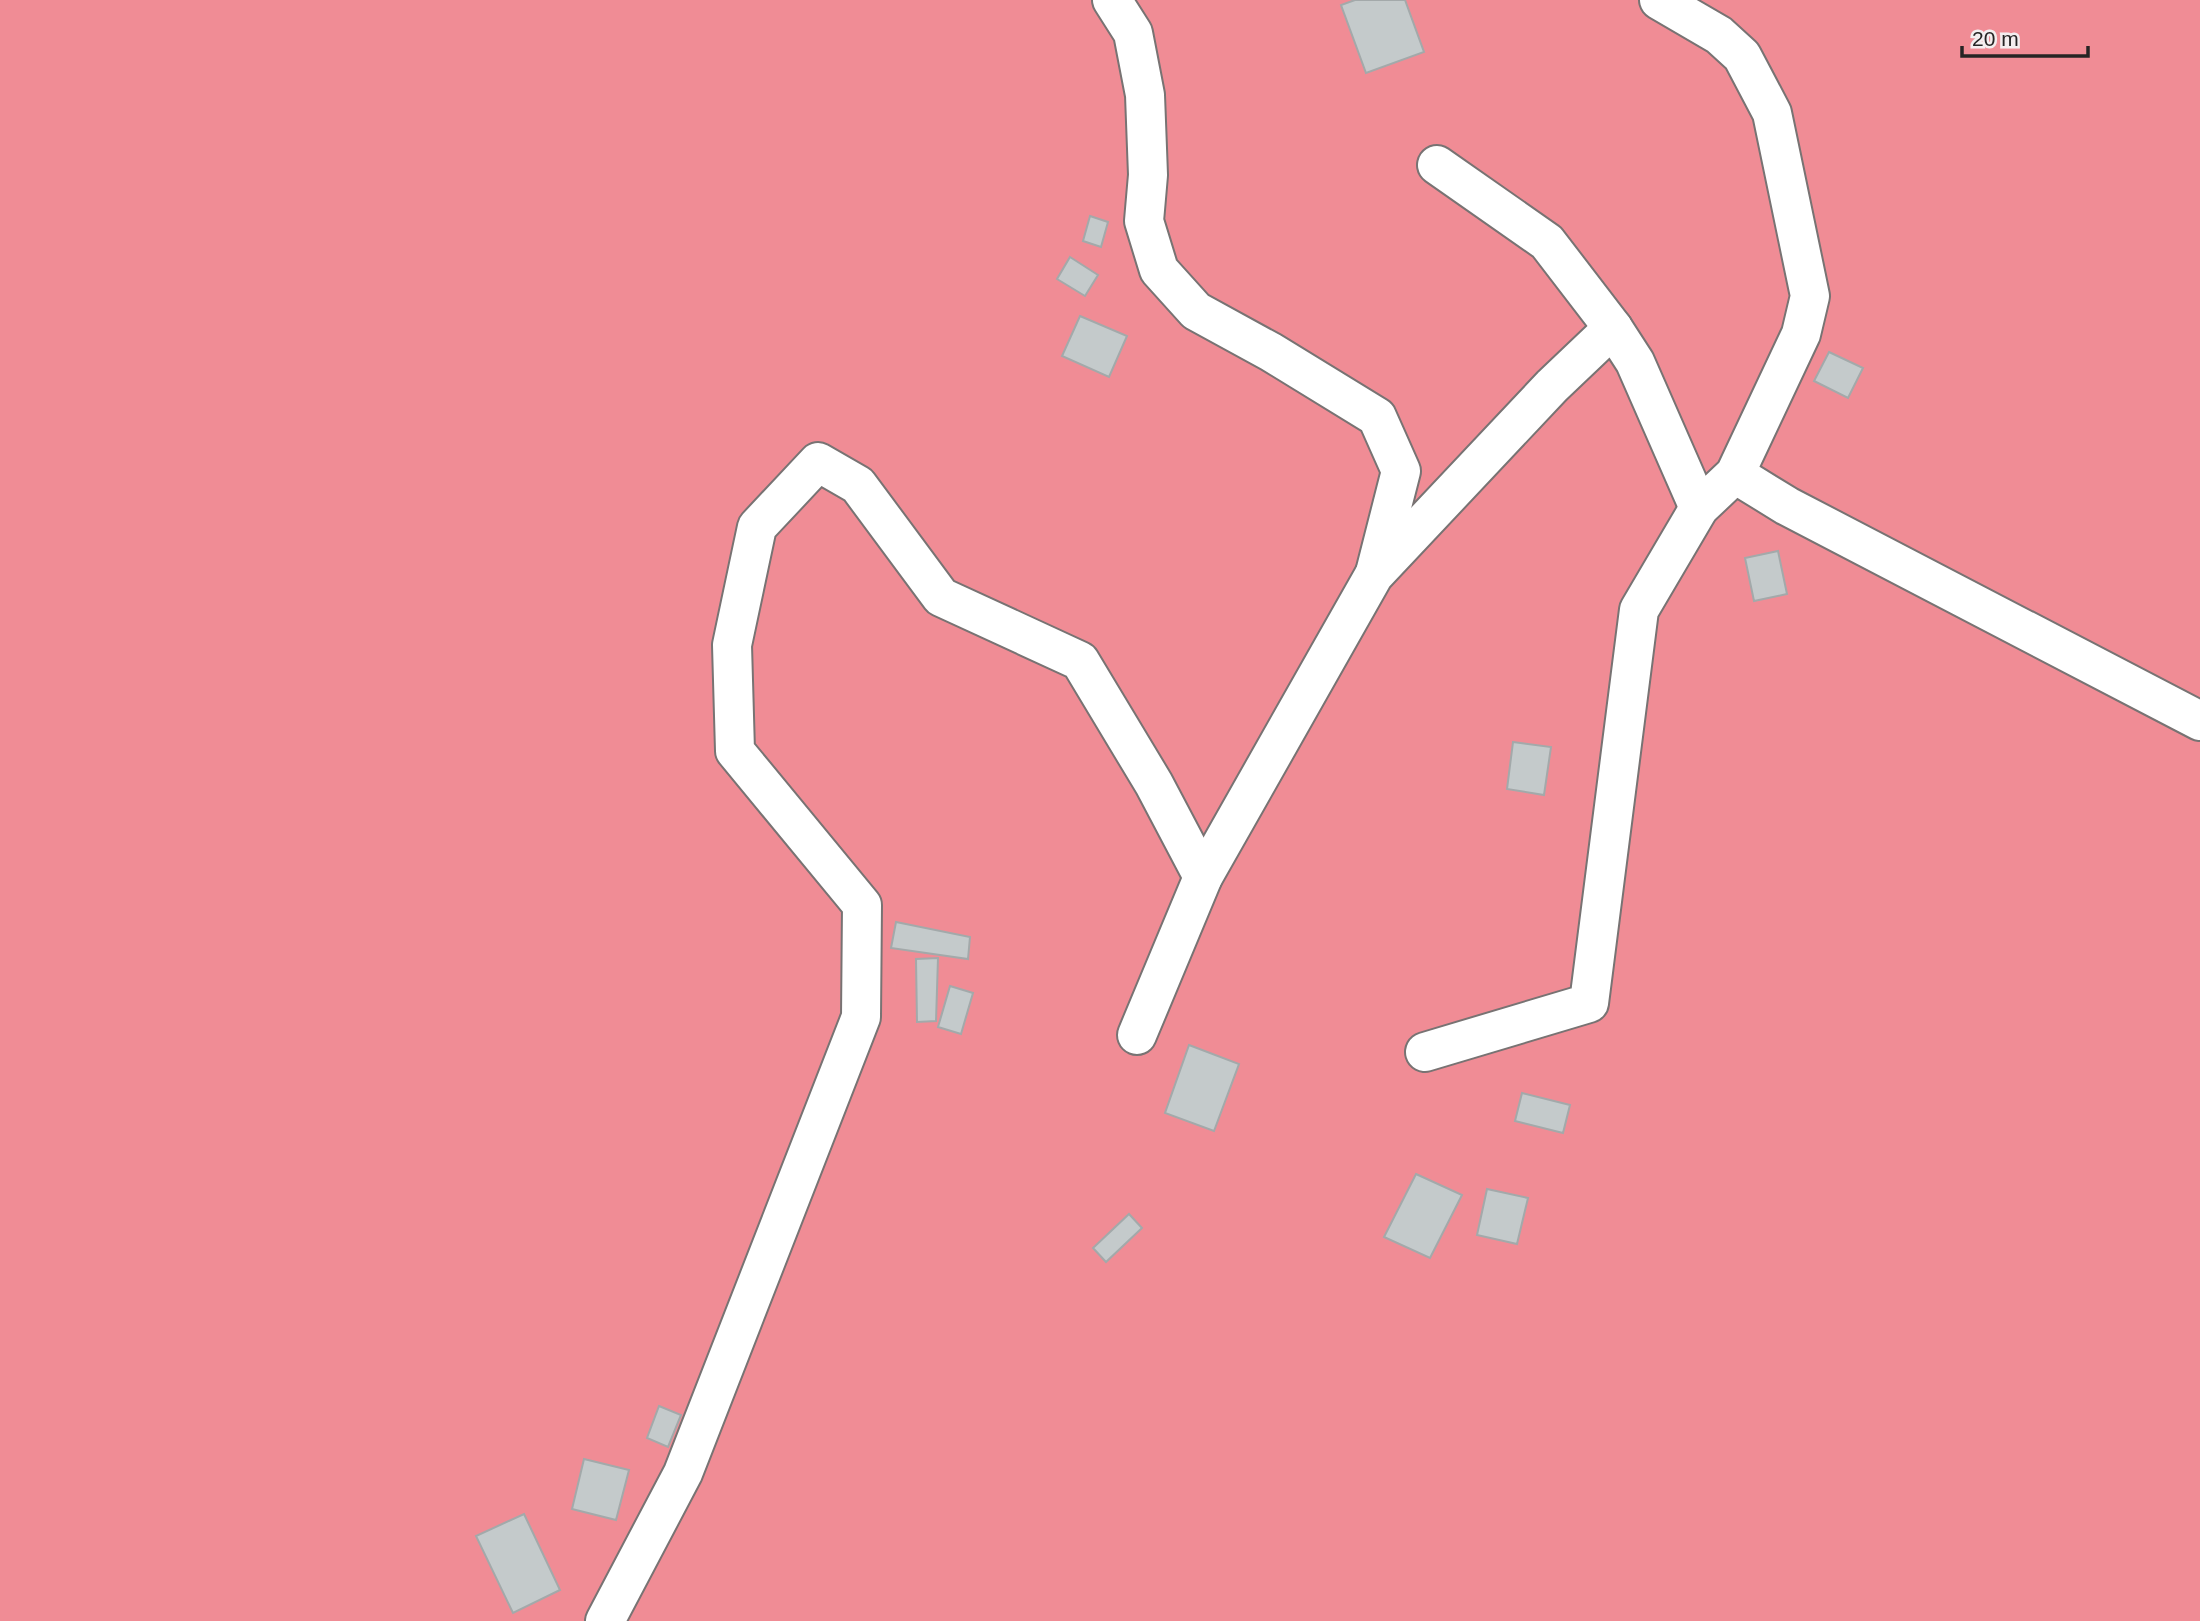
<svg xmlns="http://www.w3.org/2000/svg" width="2200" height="1621" viewBox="0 0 2200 1621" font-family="Arial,sans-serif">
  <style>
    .forest { fill: #f08c95 }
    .building { fill: #c4cacb; stroke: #a3a9aa; stroke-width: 2 }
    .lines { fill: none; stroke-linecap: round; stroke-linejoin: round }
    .minor-casing { stroke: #787373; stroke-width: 42 }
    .minor { stroke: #fff; stroke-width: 38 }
  </style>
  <rect width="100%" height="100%" fill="#e7e1e1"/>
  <!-- forest -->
  <rect class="forest" x="0" y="0" width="2200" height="1621"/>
  <!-- building -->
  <g class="building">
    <path d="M1355 0H1405L1424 52 1366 73 1341 5Z"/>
    <path d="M1090 216 1108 222 1101 247 1083 241Z"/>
    <path d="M1070 257 1098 275 1085 296 1057 279Z"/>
    <path d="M1080 316 1127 336 1109 377 1062 356Z"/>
    <path d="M1829 352 1863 368 1848 398 1814 381Z"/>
    <path d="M1778 551 1787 594 1754 601 1745 558Z"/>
    <path d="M1513 742 1551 747 1544 795 1507 789Z"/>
    <path d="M896 922 970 937 968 959 891 948Z"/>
    <path d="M938 958 936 1021 917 1022 916 959Z"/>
    <path d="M950 986 973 993 961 1034 938 1027Z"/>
    <path d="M1189 1045 1239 1064 1214 1131 1165 1113Z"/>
    <path d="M1522 1093 1570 1105 1563 1133 1515 1121Z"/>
    <path d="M1416 1174 1462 1195 1430 1258 1384 1237Z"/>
    <path d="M1487 1189 1528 1198 1517 1244 1477 1235Z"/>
    <path d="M1129 1214 1142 1228 1106 1262 1093 1248Z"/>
    <path d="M659 1406 681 1415 668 1447 647 1438Z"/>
    <path d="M584 1459 629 1470 616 1520 572 1509Z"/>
    <path d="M524 1514 560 1590 513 1613 476 1536Z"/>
  </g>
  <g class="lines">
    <defs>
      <g id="minor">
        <path d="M1112 0 1133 33 1145 95 1148 175 1144 221 1159 270 1196 311 1271 352 1377 417 1401 471 1375 573"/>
        <path d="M1437 165 1547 242 1613 328 1635 362 1699 508"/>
        <path d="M1735 474 1787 506 2200 721"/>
        <path d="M1137 1035 1203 877 1374 575 1552 386 1613 328"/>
        <path d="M1425 1052 1589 1003 1639 610 1699 508 1735 474 1801 334 1810 296 1772 113 1742 56 1719 35 1659 0"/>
        <path d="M605 1621 683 1473 861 1017 862 905 735 751 732 645 757 527 818 462 858 485 941 597 1080 661 1154 784 1203 877"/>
      </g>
    </defs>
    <!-- minor casing -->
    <use href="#minor" class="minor-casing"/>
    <!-- minor -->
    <use href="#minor" class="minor"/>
  </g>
  <!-- scale -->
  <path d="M1962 46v10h126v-10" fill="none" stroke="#262424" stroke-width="3.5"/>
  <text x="1972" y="46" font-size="21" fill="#262424" stroke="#f4eeef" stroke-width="5" paint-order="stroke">20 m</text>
</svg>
